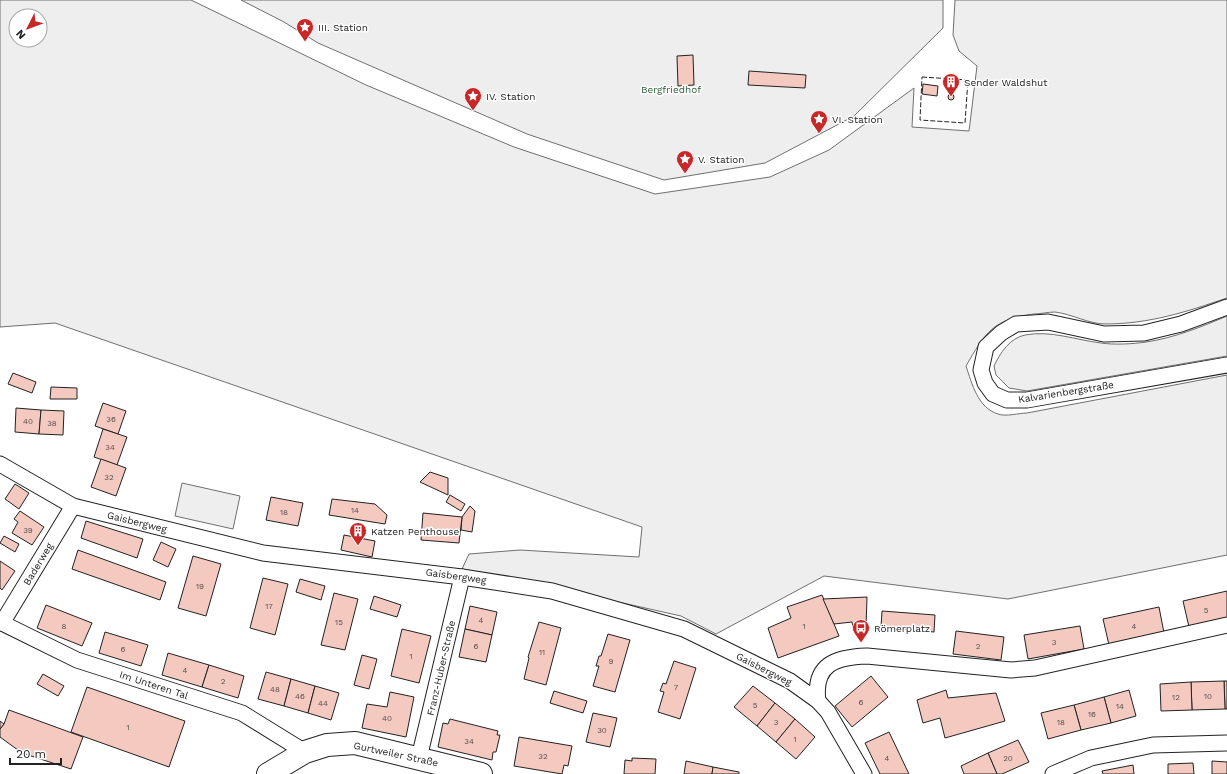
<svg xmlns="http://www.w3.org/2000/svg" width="1227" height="774" viewBox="0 0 1227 774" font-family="'Work Sans',sans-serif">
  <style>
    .green { fill: #eee; stroke: #6f6f6f; fill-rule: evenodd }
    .building { fill: #f3c9c0; stroke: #222 }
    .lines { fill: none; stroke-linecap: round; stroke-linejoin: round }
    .street-casing { stroke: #222; stroke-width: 17 }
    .secondary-casing { stroke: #222; stroke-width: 24 }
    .street { stroke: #fff; stroke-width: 15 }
    .secondary { stroke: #fff; stroke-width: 22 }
    .fence { stroke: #222; stroke-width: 1; stroke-dasharray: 5 2; stroke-linecap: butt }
    .labels { text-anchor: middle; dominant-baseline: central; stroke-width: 3; stroke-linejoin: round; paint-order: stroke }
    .number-label { font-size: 8px; fill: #564c4a }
    .poi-label { font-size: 10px; fill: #222; stroke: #fff; text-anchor: start }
    .park-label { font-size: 10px; fill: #2f5e38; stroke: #fff }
    .street-label { font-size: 10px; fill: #222; stroke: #fff }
  </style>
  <rect width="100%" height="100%" fill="#fff"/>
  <!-- green -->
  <g class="green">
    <path d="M0 0H191L366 85 514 147 655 194 770 177 829 150 914 88 912 127 969 131 977 66 959 51 953 35 955 0H1227V298C1186 312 1149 324 1105 324 1089 324 1072 314 1055 312 1048 312 1040 314 1034 314 993 319 985 333 966 366 972 384 978 408 998 414 1006 417 1019 413 1027 413L1227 375V555L1008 599 824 576 716 634 681 616 511 578 462 569 469 554 520 550 639 557 642 527 55 323 0 327ZM16 16H40V40H16Z"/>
    <path d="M241 0H943V28L854 116 765 163 664 180 527 134 318 43 284 22Z"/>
    <path d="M1227 316V356L1027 391 1009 388 996 375 994 366C1000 353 1010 338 1025 335 1050 330 1076 340 1101 343 1114 345 1133 344 1146 342 1174 338 1201 327 1227 316Z"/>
    <path d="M182 483 240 496 233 529 175 516Z"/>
  </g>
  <!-- building -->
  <g class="building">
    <path d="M693 55 694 85 678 86 677 56Z"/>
    <path d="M749 71 806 75 805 88 748 85Z"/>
    <path d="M923 84 938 86 937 96 922 94Z"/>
    <circle cx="951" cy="97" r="3"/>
    <path d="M13 373 36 382 32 393 8 384Z"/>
    <path d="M51 387 77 388V399H50Z"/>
    <path d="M103 403 126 411 118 434 95 426Z"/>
    <path d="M16 408 41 410 39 434 15 432Z"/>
    <path d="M41 410 64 411 63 435 39 434Z"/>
    <path d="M103 429 127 437 117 465 94 457Z"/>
    <path d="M101 459 126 468 116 496 91 487Z"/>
    <path d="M430 472 448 478V495L420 482Z"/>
    <path d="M15 484 29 493 19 509 5 499Z"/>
    <path d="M450 495 465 504 461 511 446 502Z"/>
    <path d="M271 497 303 503 298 526 266 520Z"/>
    <path d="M332 499 375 504 387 515 385 524 329 515Z"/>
    <path d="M470 506 475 511 472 532 461 530 462 517Z"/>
    <path d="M20 511 44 527 32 545 12 533 18 522 14 519Z"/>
    <path d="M423 513 462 517 459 543 421 540Z"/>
    <path d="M86 521 143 539 137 558 81 538Z"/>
    <path d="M344 535 375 541 372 557 341 550Z"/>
    <path d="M4 536 19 544 15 552 0 543Z"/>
    <path d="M161 542 176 549 168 567 153 560Z"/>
    <path d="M78 550 166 582 160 600 72 569Z"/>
    <path d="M193 556 221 564 206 616 178 608Z"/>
    <path d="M0 561 15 571 2 590 0 588Z"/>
    <path d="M263 578 288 584 275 635 250 628Z"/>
    <path d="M300 579 325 586 321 600 296 592Z"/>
    <path d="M1227 591V618L1189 627 1183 601Z"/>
    <path d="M334 593 358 599 345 650 321 645Z"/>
    <path d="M822 595 839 636 778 658 768 628 791 618 787 607Z"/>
    <path d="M374 596 401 605 397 617 370 609Z"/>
    <path d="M867 597 866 627H853L852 622 834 624 823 599Z"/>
    <path d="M46 605 92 623 82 646 37 628Z"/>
    <path d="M470 606 497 612 492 635 465 629Z"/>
    <path d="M1159 607 1164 633 1109 645 1103 619Z"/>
    <path d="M882 611 935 615 934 632 881 627Z"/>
    <path d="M539 622 561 628 546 685 524 679 529 658 528 657Z"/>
    <path d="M1080 626 1084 649 1028 659 1024 635Z"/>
    <path d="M402 629 431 636 419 683 391 676Z"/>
    <path d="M465 629 492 635 486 662 459 657Z"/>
    <path d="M956 631 1004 637 1001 660 953 654Z"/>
    <path d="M105 632 148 645 141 666 99 653Z"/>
    <path d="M608 634 630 640 615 692 593 686 599 666H596L599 656H601Z"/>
    <path d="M168 653 209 665 202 687 162 675Z"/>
    <path d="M362 655 377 659 369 689 354 685Z"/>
    <path d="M674 661 696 668 680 719 658 712 664 692 660 691 663 683 666 684Z"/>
    <path d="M209 665 244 676 238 698 202 687Z"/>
    <path d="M266 672 291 679 284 706 258 699Z"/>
    <path d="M43 674 64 686 58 696 37 684Z"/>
    <path d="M871 676 888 697 852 727 835 706Z"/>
    <path d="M291 679 315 686 308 713 284 706Z"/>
    <path d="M1224 681H1227V709H1225Z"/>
    <path d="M1224 681 1225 709 1192 710 1191 682Z"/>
    <path d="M1191 682 1192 710 1161 711 1160 684Z"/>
    <path d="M315 686 339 693 331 720 308 713Z"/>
    <path d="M753 686 775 703 757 726 734 707Z"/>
    <path d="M87 687 185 721 169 767 71 732Z"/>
    <path d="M946 690 948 698 996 693 1005 721 945 738 940 718 923 723 917 700Z"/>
    <path d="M1129 690 1136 716 1111 723 1104 697Z"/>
    <path d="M554 691 587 701 583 713 550 703Z"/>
    <path d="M390 692 414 697 406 737 362 728 367 704 387 707Z"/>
    <path d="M1104 697 1111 723 1081 730 1074 705Z"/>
    <path d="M775 703 795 719 776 742 757 726Z"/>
    <path d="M1074 705 1081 730 1048 739 1041 713Z"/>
    <path d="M9 710 83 737 71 769 22 753 0 737V729L4 724Z"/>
    <path d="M593 713 617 718 610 747 586 742Z"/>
    <path d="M450 719 498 731 497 735H500L496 752H493L492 760 438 747 443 723 448 724Z"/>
    <path d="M795 719 815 737 796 759 776 742Z"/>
    <path d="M0 721 4 724 0 729Z"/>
    <path d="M889 732 909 774H880L865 743Z"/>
    <path d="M519 737 572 746 568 766 564 765 562 774 514 766Z"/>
    <path d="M1018 740 1029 762 1002 774H997L988 753Z"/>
    <path d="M988 753 997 774H964L961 766Z"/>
    <path d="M632 758 656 759 655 774H624L625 760 632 761Z"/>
    <path d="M686 761 713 767 712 774H684Z"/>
    <path d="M1212 761 1227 762V774H1212Z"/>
    <path d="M1193 763 1194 774H1168V764Z"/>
    <path d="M1133 765 1134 774H1103L1102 771Z"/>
    <path d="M713 767 739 772V774H712Z"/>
  </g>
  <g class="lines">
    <defs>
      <g id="street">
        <path d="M1227 307 1181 324 1144 333 1104 334 1048 322 1016 324 1001 333 986 347 981 370 985 383 993 394 1007 400H1027L1227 365"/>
        <path d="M0 464 73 506 263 553 462 577 552 591 684 629 790 681 818 701 828 712 864 774"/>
        <path d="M0 622 77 660 242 713 305 752"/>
        <path d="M2 623 73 506"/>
        <path d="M818 701C813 664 836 657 867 656L1011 670 1035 668 1227 625"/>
        <path d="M419 758 462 577"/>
        <path d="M1053 774 1091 758 1153 745 1227 743"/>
      </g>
      <path id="secondary" d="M268 774 305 752 327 745 355 743 481 774"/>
    </defs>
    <!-- street casing -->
    <use href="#street" class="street-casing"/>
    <!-- secondary casing -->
    <use href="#secondary" class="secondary-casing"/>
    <!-- street -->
    <use href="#street" class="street"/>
    <!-- secondary -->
    <use href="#secondary" class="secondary"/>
    <!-- fence -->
    <path class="fence" d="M922 77 968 80 965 123 920 120Z"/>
  </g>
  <!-- icons -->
  <defs>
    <symbol id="sight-pin" viewBox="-11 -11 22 30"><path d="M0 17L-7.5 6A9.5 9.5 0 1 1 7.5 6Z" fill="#c62828" stroke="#fff"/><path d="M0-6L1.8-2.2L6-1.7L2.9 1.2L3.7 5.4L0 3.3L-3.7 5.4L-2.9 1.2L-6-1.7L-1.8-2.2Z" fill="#fff"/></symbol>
    <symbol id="building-pin" viewBox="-11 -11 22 30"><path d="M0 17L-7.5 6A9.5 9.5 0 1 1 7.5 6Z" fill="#c62828" stroke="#fff"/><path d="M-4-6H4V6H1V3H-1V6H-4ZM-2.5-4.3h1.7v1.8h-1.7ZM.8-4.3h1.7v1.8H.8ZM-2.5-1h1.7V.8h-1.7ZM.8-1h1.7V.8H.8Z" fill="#fff"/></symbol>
    <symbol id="bus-pin" viewBox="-11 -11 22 30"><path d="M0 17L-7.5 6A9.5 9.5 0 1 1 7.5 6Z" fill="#c62828" stroke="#fff"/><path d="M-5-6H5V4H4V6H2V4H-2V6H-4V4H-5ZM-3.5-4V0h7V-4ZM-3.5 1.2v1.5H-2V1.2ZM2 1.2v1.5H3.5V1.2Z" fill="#fff"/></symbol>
  </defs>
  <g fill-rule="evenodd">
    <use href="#sight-pin" x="295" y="17" width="20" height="27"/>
    <use href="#building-pin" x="941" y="72" width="20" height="27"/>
    <use href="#sight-pin" x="463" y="86" width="20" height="27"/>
    <use href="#sight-pin" x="809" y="109" width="20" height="27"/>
    <use href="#sight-pin" x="675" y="149" width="20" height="27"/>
    <use href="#building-pin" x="348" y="521" width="20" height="27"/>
    <use href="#bus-pin" x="851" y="618" width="20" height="27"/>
  </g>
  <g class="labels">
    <!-- number labels -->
    <g class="number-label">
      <text x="111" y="419">36</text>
      <text x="28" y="421">40</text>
      <text x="52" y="423">38</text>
      <text x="110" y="447">34</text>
      <text x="109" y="477">32</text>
      <text x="355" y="510">14</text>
      <text x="284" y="512">18</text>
      <text x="28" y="530">39</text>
      <text x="200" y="586">19</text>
      <text x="269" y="606">17</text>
      <text x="1206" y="610">5</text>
      <text x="481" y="620">4</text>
      <text x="339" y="622">15</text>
      <text x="64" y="626">8</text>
      <text x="804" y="626">1</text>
      <text x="1134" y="626">4</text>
      <text x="1054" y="642">3</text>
      <text x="476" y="646">6</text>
      <text x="978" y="646">2</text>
      <text x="123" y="649">6</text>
      <text x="542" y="652">11</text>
      <text x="411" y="656">1</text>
      <text x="611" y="661">9</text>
      <text x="185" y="670">4</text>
      <text x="223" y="681">2</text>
      <text x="676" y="687">7</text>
      <text x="275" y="689">48</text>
      <text x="300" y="696">46</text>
      <text x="1208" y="696">10</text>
      <text x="1176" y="697">12</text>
      <text x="861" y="702">6</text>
      <text x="323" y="703">44</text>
      <text x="755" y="705">5</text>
      <text x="1120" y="706">14</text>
      <text x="1092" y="714">16</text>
      <text x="387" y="718">40</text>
      <text x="776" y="722">3</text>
      <text x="1061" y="722">18</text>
      <text x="128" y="727">1</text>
      <text x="602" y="730">30</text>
      <text x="795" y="739">1</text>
      <text x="469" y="741">34</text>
      <text x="543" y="756">32</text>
      <text x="887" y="758">4</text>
      <text x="1008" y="758">20</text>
    </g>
    <!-- poi labels -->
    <g class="poi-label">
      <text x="318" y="27">III. Station</text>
      <text x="964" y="82">Sender Waldshut</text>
      <text x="486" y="96">IV. Station</text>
      <text x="832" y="119">VI. Station</text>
      <text x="698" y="159">V. Station</text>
      <text x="371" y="531">Katzen Penthouse</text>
      <text x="874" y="628">Römerplatz</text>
    </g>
    <!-- park labels -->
    <g class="park-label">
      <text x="671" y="89">Bergfriedhof</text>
    </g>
    <!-- street labels -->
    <g class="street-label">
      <text transform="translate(1066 392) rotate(-9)">Kalvarienbergstraße</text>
      <text transform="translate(137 522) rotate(14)">Gaisbergweg</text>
      <text transform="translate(38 564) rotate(-59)">Baderweg</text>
      <text transform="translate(456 576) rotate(8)">Gaisbergweg</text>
      <text transform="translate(441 668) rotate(-77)">Franz-Huber-Straße</text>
      <text transform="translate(764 669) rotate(27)">Gaisbergweg</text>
      <text transform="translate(154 685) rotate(18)">Im Unteren Tal</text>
      <text transform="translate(396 754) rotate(12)">Gurtweiler Straße</text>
    </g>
  </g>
  <!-- north arrow -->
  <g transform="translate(28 28) rotate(228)"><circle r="19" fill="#ffffff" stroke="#a7a7a7"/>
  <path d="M0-3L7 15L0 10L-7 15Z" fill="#c62828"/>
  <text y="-6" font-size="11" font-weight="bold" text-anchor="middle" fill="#222222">N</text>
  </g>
  <!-- scale -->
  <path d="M10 758v6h51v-6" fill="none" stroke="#222222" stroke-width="2"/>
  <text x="16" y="758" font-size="12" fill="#222222" stroke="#ffffff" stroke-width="3" paint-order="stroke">20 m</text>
</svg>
